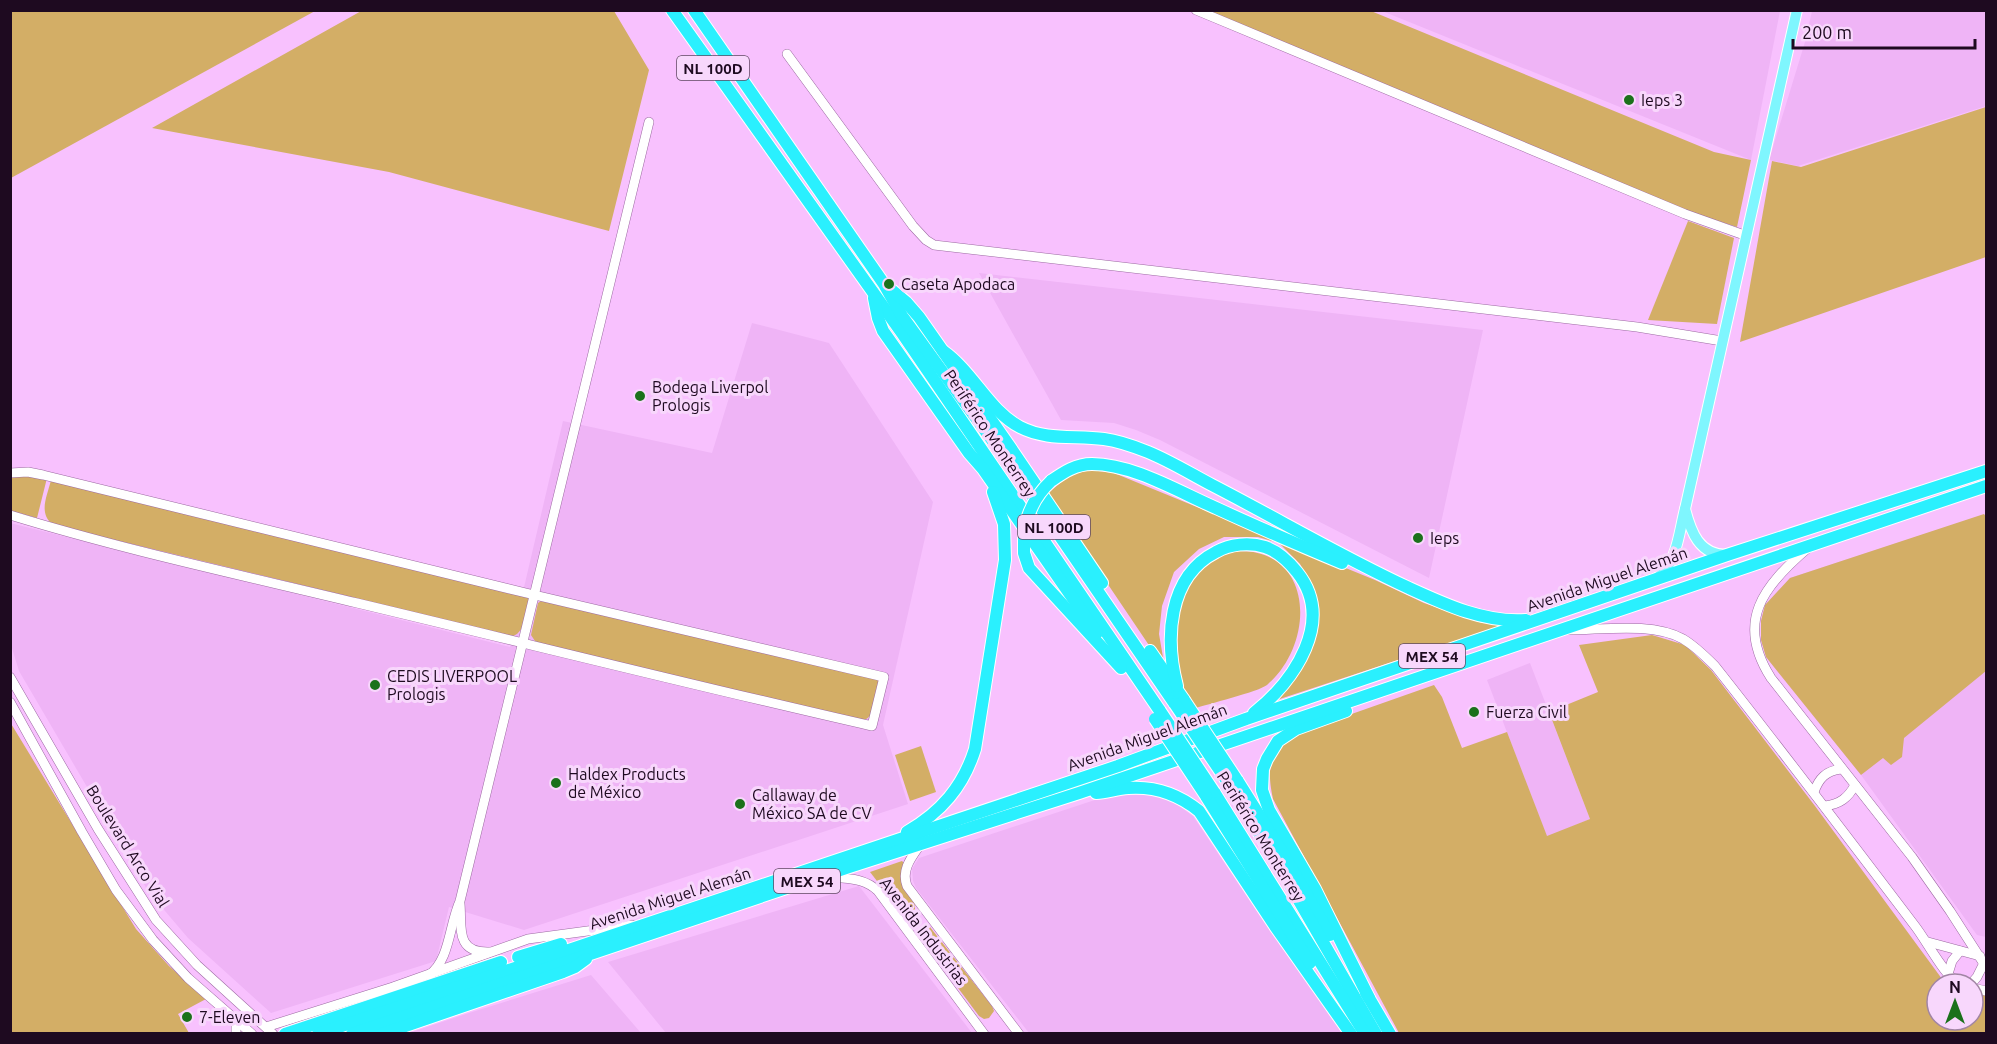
<svg xmlns="http://www.w3.org/2000/svg" width="1997" height="1044" viewBox="0 0 1997 1044" font-family="Ubuntu,sans-serif">
  <style>
    .built { fill: #efb4f6 }
    .green { fill: #d3ae66 }
    .lines { fill: none; stroke-linecap: round; stroke-linejoin: round }
    .minor-casing { stroke: #9c6aa2; stroke-width: 10 }
    .major-casing { stroke: #fff; stroke-width: 12 }
    .highway-casing { stroke: #fff; stroke-width: 14 }
    .minor { stroke: #fff; stroke-width: 9 }
    .major { stroke: #7ff6fe; stroke-width: 10 }
    .highway { stroke: #2af0fe; stroke-width: 12 }
    .highway-bridge-casing { stroke: #fff; stroke-width: 14; stroke-linecap: butt }
    .highway-bridge { stroke: #2af0fe; stroke-width: 12 }
    .poi-dot { fill: #1b711b; stroke: #f8d7fc; stroke-width: 2 }
    .labels { text-anchor: middle; dominant-baseline: central; stroke-width: 6; stroke-linejoin: round; paint-order: stroke }
    .shield { fill: #f8d7fc; stroke: #5f4862; stroke-width: 1.5 }
    .shield-label { font-size: 15px; font-weight: bold; fill: #1e0a20 }
    .poi-label { font-size: 16px; fill: #1e0a20; stroke: #f8d7fc; text-anchor: start }
    .street-label { font-size: 16px; fill: #1e0a20; stroke: #f8d7fc }
  </style>
  <rect width="100%" height="100%" fill="#f8c1fe"/>
  <!-- built -->
  <g class="built">
    <path d="M1382 11H1780L1751 160Z"/>
    <path d="M1812 11H1986V106L1798 166 1769 160 1805 42Z"/>
    <path d="M979 273 1483 330 1429 578 1160 440 1136 430 1114 423 1061 420Z"/>
    <path d="M752 323 829 343 933 502 883 725 908 804 524 930 449 907 436 961 271 1013 188 938 148 891 19 671 11 645 10 523 510 647 563 421 712 453Z"/>
    <path d="M1986 514V937L1977 935 1861 775 1766 657 1761 640V621L1765 605 1790 578Z"/>
    <path d="M1530 663 1590 819 1547 837 1487 680Z"/>
    <path d="M1133 791 1165 796 1193 816 1268 928 1343 1033H1029L916 888 913 881 912 869 919 858 1116 793Z"/>
    <path d="M859 886 972 1033H666L608 962Z"/>
    <path d="M591 975 641 1033H409L469 1013Z"/>
  </g>
  <!-- green -->
  <g class="green">
    <path d="M11 10H315V11L11 178Z"/>
    <path d="M363 10 614 11 649 70 609 231 389 172 152 128Z"/>
    <path d="M1202 11H1371L1714 152 1751 160 1737 227 1683 210Z"/>
    <path d="M1986 107V257L1740 342 1772 161 1801 167Z"/>
    <path d="M1688 221 1734 238 1717 324 1648 320Z"/>
    <path d="M1091 470 1114 473 1375 580 1424 603 1482 623 1507 624 1268 703 1293 679 1316 618V594L1300 564 1279 543 1258 537H1224L1199 549 1174 572 1162 606 1159 634 1165 669 1047 494 1071 474Z"/>
    <path d="M15 474 47 478 37 518 11 511V475Z"/>
    <path d="M51 480 530 596C527 608 526 632 513 636L53 525C38 513 47 497 51 480Z"/>
    <path d="M1984 514 1986 517V671L1904 738 1902 757 1891 765 1883 758 1861 775 1766 657 1761 640V621L1765 605 1790 578Z"/>
    <path d="M1236 551C1315 548 1316 643 1267 685 1258 692 1207 704 1193 709L1185 693 1177 663 1175 646 1179 600 1198 567 1221 554Z"/>
    <path d="M541 601 875 679 879 681C876 695 877 718 861 721L541 644 535 641 531 635 538 603Z"/>
    <path d="M1652 635 1685 645 1711 670 1815 806 1945 983 1950 984H1937V1020H1973V990L1986 993V1033H1399L1273 799C1267 770 1268 755 1292 735L1434 685 1442 697 1462 748 1507 732 1547 836 1590 819 1549 712 1598 692 1579 645Z"/>
    <path d="M10 722 136 929 169 966 206 999 178 1014 189 1033H11Z"/>
    <path d="M921 746 936 792 910 801 895 755Z"/>
    <path d="M902 861 905 864 915 904V909L909 914 901 912 870 872Z"/>
    <path d="M930 927 992 1006 994 1011 989 1018 984 1019 979 1016 920 937 922 930Z"/>
  </g>
  <g class="lines">
    <defs>
      <g id="minor">
        <path d="M1196 10 1685 214 1747 236"/>
        <path d="M787 54 913 226 926 240 934 245 1637 327 1722 341"/>
        <path d="M10 473 28 472 43 475 526 593 884 677 872 726C700 687 529 644 357 603 241 575 124 550 10 515"/>
        <path d="M1808 548C1763 586 1735 622 1771 678L1912 857 1950 911 1986 967"/>
        <path d="M1568 630C1603 630 1652 622 1683 639 1695 646 1705 656 1715 666 1783 752 1849 839 1915 926 1926 940 1946 978 1959 984"/>
        <path d="M10 677 98 829 156 920 197 965 273 1034"/>
        <path d="M10 702 82 832 116 890 153 940 188 978 252 1034"/>
        <path d="M1814 792C1819 778 1826 771 1841 769"/>
        <path d="M1825 806C1840 804 1848 798 1855 785"/>
        <path d="M920 845C911 858 901 870 907 886L1019 1034"/>
        <path d="M826 876C846 880 862 876 878 891L984 1034"/>
        <path d="M460 904C462 927 455 953 489 952"/>
        <path d="M1928 942 1980 956"/>
        <path d="M1948 974 1952 961 1960 951"/>
        <path d="M429 975C450 960 449 925 460 901L649 122"/>
        <path d="M1971 984 1977 977 1984 963"/>
        <path d="M1973 988 1986 991"/>
        <path d="M266 1027 393 987 528 939 632 925"/>
        <path d="M236 1034V1019"/>
      </g>
      <g id="major">
        <path d="M1685 509C1691 532 1699 555 1727 555"/>
        <path d="M1657 578C1677 564 1679 532 1685 509L1797 10"/>
      </g>
      <g id="highway">
        <path d="M672 10 902 333 1160 711"/>
        <path d="M694 10 884 284 902 316 1029 491 1175 704"/>
        <path d="M888 287 906 302 919 317 1010 447 1102 583"/>
        <path d="M874 298 878 318 883 331 969 453 983 469 1097 633"/>
        <path d="M943 351C973 372 989 411 1020 427 1047 441 1075 435 1104 439 1120 441 1133 446 1148 452 1170 461 1191 474 1212 485 1278 519 1342 557 1409 588 1446 605 1485 623 1526 620"/>
        <path d="M1051 481C1064 472 1076 464 1092 464 1133 464 1179 492 1216 508 1257 527 1299 545 1342 563"/>
        <path d="M1024 539V553L1029 568 1121 668"/>
        <path d="M1150 651 1184 700"/>
        <path d="M1177 686C1165 640 1167 577 1216 552 1230 544 1249 542 1265 547 1277 551 1289 562 1297 572 1336 621 1294 681 1254 713"/>
        <path d="M1346 711 1296 729 1278 741 1267 759 1263 769 1262 790 1269 810 1315 889 1369 998"/>
        <path d="M1237 780 1281 850 1330 935"/>
        <path d="M1229 784 1279 866 1376 1034"/>
        <path d="M1214 792 1365 1034"/>
        <path d="M1096 793C1107 792 1117 789 1128 788 1155 786 1178 794 1199 811L1275 926 1351 1034"/>
        <path d="M1206 796 1310 963"/>
        <path d="M907 832C941 812 963 787 975 749L1005 560 1004 524 993 492"/>
        <path d="M518 957 561 944"/>
        <path d="M1366 993 1390 1034"/>
        <path d="M285 1034 501 962"/>
        <path d="M318 1034 1118 766 1246 719 1727 555 1986 471"/>
        <path d="M352 1034 849 867 1079 793 1986 486"/>
        <path d="M382 1034 563 972 575 967 586 959"/>
      </g>
    </defs>
    <!-- minor casing -->
    <use href="#minor" class="minor-casing"/>
    <!-- major casing -->
    <use href="#major" class="major-casing"/>
    <!-- highway casing -->
    <use href="#highway" class="highway-casing"/>
    <!-- minor -->
    <use href="#minor" class="minor"/>
    <!-- major -->
    <use href="#major" class="major"/>
    <!-- highway -->
    <use href="#highway" class="highway"/>
    <defs>
      <g id="highway-bridge">
        <path d="M1024 539C1025 516 1034 497 1051 481"/>
        <path d="M1184 700 1237 780"/>
        <path d="M1175 704 1229 784"/>
        <path d="M1160 711 1214 792"/>
        <path d="M1155 719 1206 796"/>
      </g>
    </defs>
    <!-- highway-bridge casing -->
    <use href="#highway-bridge" class="highway-bridge-casing"/>
    <!-- highway-bridge -->
    <use href="#highway-bridge" class="highway-bridge"/>
  </g>
  <!-- markers -->
  <g class="poi-dot">
    <circle cx="1629" cy="100" r="6"/>
    <circle cx="889" cy="284" r="6"/>
    <circle cx="640" cy="396" r="6"/>
    <circle cx="1418" cy="538" r="6"/>
    <circle cx="375" cy="685" r="6"/>
    <circle cx="1474" cy="712" r="6"/>
    <circle cx="556" cy="783" r="6"/>
    <circle cx="740" cy="804" r="6"/>
    <circle cx="187" cy="1017" r="6"/>
  </g>
  <g class="labels">
    <!-- shield labels -->
    <g class="shield">
      <rect x="677" y="56" width="72" height="24" rx="4.5"/>
      <rect x="1018" y="515" width="72" height="24" rx="4.5"/>
      <rect x="1399" y="644" width="66" height="24" rx="4.5"/>
      <rect x="774" y="869" width="66" height="24" rx="4.5"/>
    </g>
    <g class="shield-label">
      <text x="713" y="68">NL 100D</text>
      <text x="1054" y="527">NL 100D</text>
      <text x="1432" y="656">MEX 54</text>
      <text x="807" y="881">MEX 54</text>
    </g>
    <!-- poi labels -->
    <g class="poi-label">
      <text x="1641" y="100">Ieps 3</text>
      <text x="901" y="284">Caseta Apodaca</text>
      <text x="652" y="387">Bodega Liverpol<tspan x="652" dy="18">Prologis</tspan></text>
      <text x="1430" y="538">Ieps</text>
      <text x="387" y="676">CEDIS LIVERPOOL<tspan x="387" dy="18">Prologis</tspan></text>
      <text x="1486" y="712">Fuerza Civil</text>
      <text x="568" y="774">Haldex Products<tspan x="568" dy="18">de México</tspan></text>
      <text x="752" y="795">Callaway de<tspan x="752" dy="18">México SA de CV</tspan></text>
      <text x="199" y="1017">7-Eleven</text>
    </g>
    <!-- street labels -->
    <g class="street-label">
      <text transform="translate(990 433) rotate(56)">Periférico Monterrey</text>
      <text transform="translate(1607 579) rotate(-19)">Avenida Miguel Alemán</text>
      <text transform="translate(1147 737) rotate(-20)">Avenida Miguel Alemán</text>
      <text transform="translate(1261 836) rotate(58)">Periférico Monterrey</text>
      <text transform="translate(128 846) rotate(58)">Boulevard Arco Vial</text>
      <text transform="translate(670 898) rotate(-18)">Avenida Miguel Alemán</text>
      <text transform="translate(924 931) rotate(52)">Avenida Industrias</text>
    </g>
  </g>
  <!-- border -->
  <rect width="1997" height="1044" fill="none" stroke="#1e0a20" stroke-width="24"/>
  <!-- north arrow -->
  <g transform="translate(1955 1002)"><circle r="28" fill="#f8d7fc" stroke="#a185a4" stroke-width="1.5"/>
  <path d="M0-4.5L10 22L0 15L-10 22Z" fill="#1b711b"/>
  <text y="-9" font-size="16" font-weight="bold" text-anchor="middle" fill="#1e0a20">N</text>
  </g>
  <!-- scale -->
  <path d="M1793 39v9h182v-9" fill="none" stroke="#1e0a20" stroke-width="3"/>
  <text x="1802" y="39" font-size="18" fill="#1e0a20" stroke="#f8d7fc" stroke-width="4.5" paint-order="stroke">200 m</text>
</svg>
